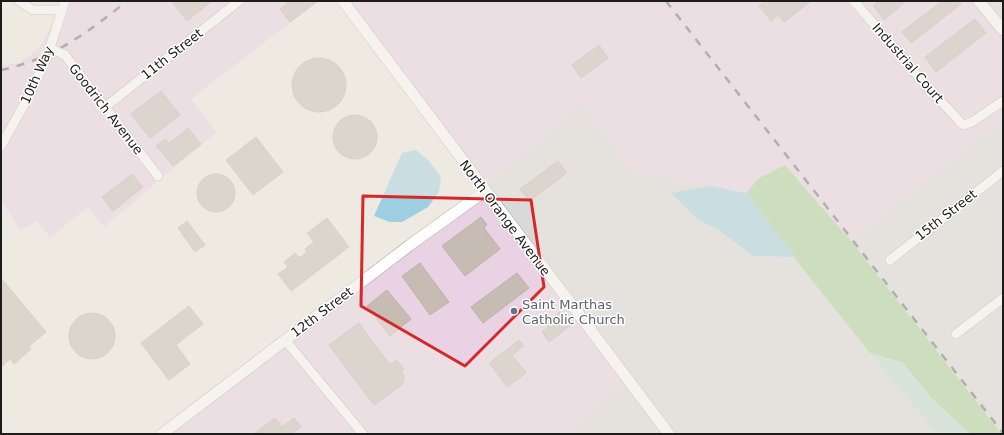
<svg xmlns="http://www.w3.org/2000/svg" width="1004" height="435" viewBox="0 0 1004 435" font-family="'DejaVu Sans',sans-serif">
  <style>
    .residential { fill: #dad9d9 }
    .industrial { fill: #e8d2e4 }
    .forest { fill: #a3d192 }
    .wetland { fill: #bcdecf }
    .water { fill: #9dcfe0 }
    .building { fill: #c6bcb4; stroke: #c1b0a2 }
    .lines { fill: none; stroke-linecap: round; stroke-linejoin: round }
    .minor-casing { stroke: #a3a3a3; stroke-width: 10 }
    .tertiary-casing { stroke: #a3a3a3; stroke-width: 12 }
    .minor { stroke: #fff; stroke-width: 9 }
    .tertiary { stroke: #fff; stroke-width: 11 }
    .rail { stroke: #6a6a6a; stroke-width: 2.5; stroke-dasharray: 8 8; stroke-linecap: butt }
    .marked { fill: none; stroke: #d62828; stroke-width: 3; stroke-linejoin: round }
    .worship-dot { fill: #6b7280; stroke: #fff; stroke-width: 1.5 }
    .labels { text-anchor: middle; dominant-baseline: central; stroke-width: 3; stroke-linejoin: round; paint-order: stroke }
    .street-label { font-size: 13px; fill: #1c1c1c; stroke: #fff }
    .worship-label { font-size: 13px; fill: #5b616d; stroke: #fff; text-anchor: start }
  </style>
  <rect width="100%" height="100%" fill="#eeeae1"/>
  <!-- residential -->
  <g class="residential">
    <path d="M984 1H1003V24Z"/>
    <path d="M582 103 633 172 711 186 671 193 698 220 717 229 753 256 795 257 936 434H674L486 186Z"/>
    <path d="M1003 119V165L884 259 890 266 1003 177V292L950 333 956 340 1003 304V434L851 241Z"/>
    <path d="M624 383 663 434H567Z"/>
  </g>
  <!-- industrial -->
  <g class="industrial">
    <path d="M70 1H231L105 101 67 51 55 45 67 15Z"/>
    <path d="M246 1H318L191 99 217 132 164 176 111 109Z"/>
    <path d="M348 1H848L960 130 963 131 974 126 1003 107V119L851 241 785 165 759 178 746 193 633 172 582 103 486 186Z"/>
    <path d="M860 1H973L1003 37V95L976 114 964 119 928 82Z"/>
    <path d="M53 23 42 54 22 99 1 136V66L21 62 39 48Z"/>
    <path d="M53 54 62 59 157 182 104 227 88 207 50 237 37 221 20 230 1 200V156L30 104Z"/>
    <path d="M484 198 624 383 567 434H369L291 341 413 248Z"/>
    <path d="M284 347 358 434H170Z"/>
  </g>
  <!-- forest -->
  <path class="forest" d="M785 165 851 241 1002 434H970L932 399 903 363 870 353 810 278 746 193 759 178Z"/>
  <!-- wetland -->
  <path class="wetland" d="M870 353 903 363 932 399 970 434H936Z"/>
  <!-- water -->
  <g class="water">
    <path d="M416 150 428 160 441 177 439 192 428 207 402 222H390L374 216 402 153Z"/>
    <path d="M711 186 746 193 795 257 753 256 717 229 698 220 671 193Z"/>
  </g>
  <!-- building -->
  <g class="building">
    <path d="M171 1H212L187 21Z"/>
    <path d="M290 1H318L290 22 280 9Z"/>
    <path d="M765 1H811L784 22 778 15 771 21 759 6Z"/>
    <path d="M879 1H906L884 20 873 6Z"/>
    <path d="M942 1H959L961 4 911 43 902 32Z"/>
    <path d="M975 19 986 33 936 72 925 57Z"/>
    <path d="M599 45 608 58 581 78 572 65Z"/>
    <circle cx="319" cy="85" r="27"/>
    <path d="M161 91 180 115 150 138 131 114Z"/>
    <circle cx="355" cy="137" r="22"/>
    <path d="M188 128 201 144 173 166 156 146 165 139 169 144Z"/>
    <path d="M256 137 283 172 253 195 226 160Z"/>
    <path d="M558 161 567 173 529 201 520 189Z"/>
    <circle cx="216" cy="193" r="19"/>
    <path d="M132 174 143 187 113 211 102 197Z"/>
    <path d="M481 217 487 225 484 228 500 249 465 276 442 246Z"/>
    <path d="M327 218 349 247 291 291 278 274 288 267 284 262 295 253 299 258 307 252 305 249 314 242 307 233Z"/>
    <path d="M187 221 205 245 195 252 178 228Z"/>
    <path d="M420 263 449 302 430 315 402 276Z"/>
    <path d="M517 273 529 288 483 323 471 307Z"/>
    <path d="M1 278 46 332 29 346 31 349 14 364 10 359 1 367Z"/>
    <path d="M387 290 411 319 390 336 367 306Z"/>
    <path d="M189 306 203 324 176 345 190 364 169 380 141 343Z"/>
    <path d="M560 312 571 325 549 342 542 332 548 328 544 324Z"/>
    <circle cx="92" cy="336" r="23"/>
    <path d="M359 323 390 365 397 360 404 370 401 372 405 378 402 380 404 383 374 405 329 345Z"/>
    <path d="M519 340 524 346 512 355 526 373 507 387 489 363Z"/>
    <path d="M275 418 282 427 294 418 301 427 292 434H254Z"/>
  </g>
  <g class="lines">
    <defs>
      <g id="minor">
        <path d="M19 1 33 10H62"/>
        <path d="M854 1 925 84 963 125 972 122 1003 101"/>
        <path d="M50 48 65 55 158 176"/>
        <path d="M104 108 239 1"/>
        <path d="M1 146 26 101 47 57 65 1"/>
        <path d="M890 260 1003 171"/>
        <path d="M956 334 1003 298"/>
        <path d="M285 340 363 434"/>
      </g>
      <g id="tertiary">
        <path d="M343 1 669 434"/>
        <path d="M979 1 1003 30"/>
        <path d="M162 434 410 245 485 191"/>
      </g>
    </defs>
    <!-- minor casing -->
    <use href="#minor" class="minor-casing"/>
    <!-- tertiary casing -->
    <use href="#tertiary" class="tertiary-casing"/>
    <!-- minor -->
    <use href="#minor" class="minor"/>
    <!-- tertiary -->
    <use href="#tertiary" class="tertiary"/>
    <!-- rail -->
    <g class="rail">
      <path d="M666 1 1003 433"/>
      <path d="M1 70C53 59 87 33 127 1"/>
    </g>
  </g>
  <!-- marked area -->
  <path d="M0 0H1004V435H0ZM363 196 531 200 544 287 465 366 361 306Z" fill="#eeeae1" fill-opacity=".55" fill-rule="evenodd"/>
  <path class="marked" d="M363 196 531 200 544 287 465 366 361 306Z"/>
  <!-- markers -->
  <circle class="worship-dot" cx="514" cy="311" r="4"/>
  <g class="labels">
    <!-- street labels -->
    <g class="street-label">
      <text transform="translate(172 54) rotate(-38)">11th Street</text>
      <text transform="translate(908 63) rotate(49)">Industrial Court</text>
      <text transform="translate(37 75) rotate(-66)">10th Way</text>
      <text transform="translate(106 109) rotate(52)">Goodrich Avenue</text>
      <text transform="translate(946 215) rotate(-38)">15th Street</text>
      <text transform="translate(505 218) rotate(53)">North Orange Avenue</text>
      <text transform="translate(322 312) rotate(-37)">12th Street</text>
    </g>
    <!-- worship labels -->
    <g class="worship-label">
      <text x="522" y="304">Saint Marthas<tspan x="522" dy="15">Catholic Church</tspan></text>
    </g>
  </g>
  <!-- border -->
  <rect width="1004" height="435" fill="none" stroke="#1c1c1c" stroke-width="4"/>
</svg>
